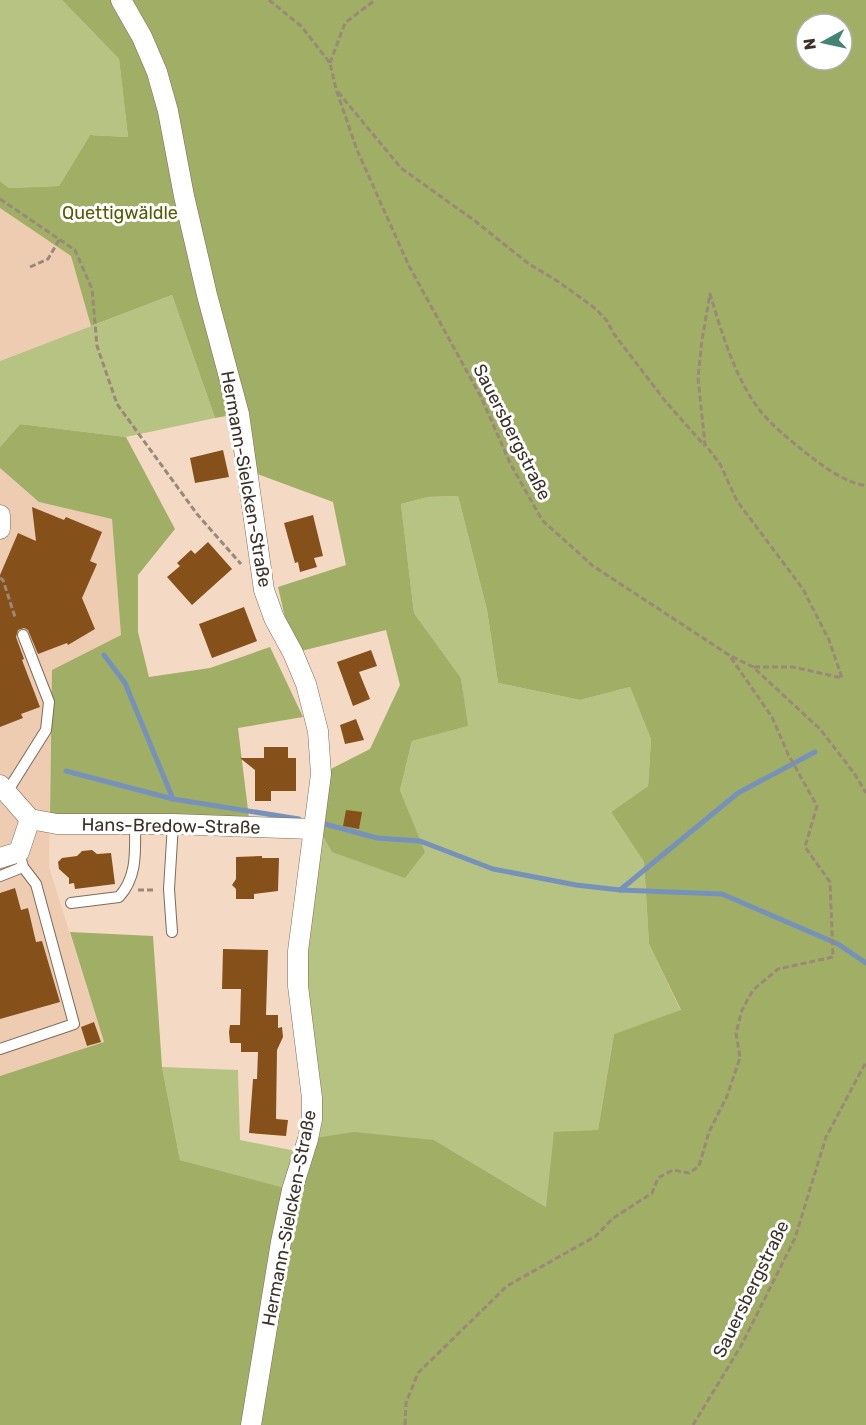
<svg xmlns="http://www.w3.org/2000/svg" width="866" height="1425" viewBox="0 0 866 1425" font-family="Rubik,sans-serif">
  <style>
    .built { fill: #edccb2 }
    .green { fill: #b6c383 }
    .forest { fill: #a1ae65; fill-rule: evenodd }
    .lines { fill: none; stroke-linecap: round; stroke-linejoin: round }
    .stream { stroke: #7792ba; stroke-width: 5 }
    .building { fill: #86501b }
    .service-casing { stroke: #816a58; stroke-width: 12 }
    .minor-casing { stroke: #816a58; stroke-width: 21 }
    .path { stroke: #9a8879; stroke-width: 3; stroke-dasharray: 6 3; stroke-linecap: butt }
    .service { stroke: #fff; stroke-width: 10 }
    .minor { stroke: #fff; stroke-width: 20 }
    .labels { text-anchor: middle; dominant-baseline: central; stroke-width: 6; stroke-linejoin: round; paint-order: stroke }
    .park-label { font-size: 18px; fill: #515c04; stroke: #fff }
    .street-label { font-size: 18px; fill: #3b3129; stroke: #fff }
  </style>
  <rect width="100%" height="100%" fill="#f4dac5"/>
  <!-- built -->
  <g class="built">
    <path d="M0 208 71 256 91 326 0 361Z"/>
    <path d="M0 468 39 502 112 518 121 635 52 670 49 867 104 1043 0 1076Z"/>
  </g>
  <!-- green -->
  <g class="green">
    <path d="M0 0H62L119 59 128 137 90 135 59 186 9 188 0 181Z"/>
    <path d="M172 295 215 418 126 437 20 424 0 447V361Z"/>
    <path d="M458 496 487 610 498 683 580 700 630 687 651 739 648 786 611 812 644 862 649 944 681 1011 614 1034 598 1130 546 1207 434 1140 308 1139 298 986 312 829 425 853 400 790 412 741 467 726 461 678 414 613 401 504 428 497Z"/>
    <path d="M162 1067 238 1070 240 1140 296 1151 287 1189 180 1160Z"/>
  </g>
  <!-- forest -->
  <g class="forest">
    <path d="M62 0H866V1425H0V1076L104 1042 70 932 153 936 162 1067 180 1160 292 1190 308 1139 354 1132 434 1140 546 1207 554 1132 598 1130 614 1034 681 1010 649 944 644 862 611 812 648 786 651 739 630 687 580 700 498 683 487 610 458 496 428 497 401 504 414 613 461 678 468 726 412 741 400 790 425 852 405 878 332 852 317 825 321 774 370 749 400 685 386 630 293 653 278 587 346 565 333 502 249 471 238 414 215 418 172 295 91 326 71 256 0 208V181L9 188 59 186 90 135 128 137 119 59ZM806 24H842V60H806Z"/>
    <path d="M20 424 126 437 175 529 138 575V632L149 677 210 668 270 647 303 717 238 728 249 818 50 816 52 670 121 635 112 519 39 502 0 468V447Z"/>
  </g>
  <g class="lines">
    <!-- stream -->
    <g class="stream">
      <path d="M104 655 125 683 173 799"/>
      <path d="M66 771 173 799 299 819"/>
      <path d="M317 822 377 838 420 841 493 869 576 885 620 890 722 894 838 944 866 963"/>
      <path d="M620 890 738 793 815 752"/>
    </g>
  </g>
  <!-- building -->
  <g class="building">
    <path d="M223 450 229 477 195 483 190 458Z"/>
    <path d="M32 507 64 520 66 517 102 532 90 561 97 564 82 598 95 629 68 645 67 643 38 654 28 630 24 628 18 630 16 637 24 659 22 660 40 707 21 714 23 718 0 727V575L18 533 36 541Z"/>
    <path d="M313 515 323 556 314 558 317 567 300 572 298 562 295 563 284 523Z"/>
    <path d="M208 542 232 569 192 605 167 577 180 566 177 563 191 550 195 554Z"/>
    <path d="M244 607 257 641 212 658 199 624Z"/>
    <path d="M371 650 377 666 359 672 370 699 353 706 337 662Z"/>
    <path d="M356 719 364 740 345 744 340 725Z"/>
    <path d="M264 747H288V758H296V791H271V801H255V770L240 758H264Z"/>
    <path d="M346 810 362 812 359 829 343 826Z"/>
    <path d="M92 850 97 854 111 853 115 884 75 889 74 883 69 884V878L59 869 58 862 62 858 77 856 82 851Z"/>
    <path d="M262 856V858H279L278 891 254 894V899H236V889L232 885 236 879V857Z"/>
    <path d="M15 888 21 910 28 908 36 942 42 941 60 1002 0 1019V893Z"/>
    <path d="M223 949 268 950 266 1015H278V1028L282 1027 283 1037 277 1050 276 1119 288 1120 286 1136 249 1133 253 1079H257L258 1052H241V1043H230L229 1032 230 1025H240L241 989H222Z"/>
    <path d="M94 1022 101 1042 87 1046 81 1027Z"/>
  </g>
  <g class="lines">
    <defs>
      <g id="service">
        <path d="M7 792 46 730 49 702 23 635"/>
        <path d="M0 876 23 867"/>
        <path d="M71 903 119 897C138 876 135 850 135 824"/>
        <path d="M172 932 169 889 173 824"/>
        <path d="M0 1049 74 1024 36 884 23 867 19 852"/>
      </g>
      <g id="minor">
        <path d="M121 0 142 37 157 72 168 111 184 196 207 295 239 414 264 590 274 618 293 653 306 684 318 731 321 774 298 951V986L312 1098V1119L308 1139 292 1190 281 1242 251 1425"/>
        <path d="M0 515V529"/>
        <path d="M0 785 30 819 57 824H173L312 829"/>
        <path d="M0 858 19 852 30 819"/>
      </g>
    </defs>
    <!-- service casing -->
    <use href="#service" class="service-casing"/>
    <!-- minor casing -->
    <use href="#minor" class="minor-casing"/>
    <!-- path -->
    <g class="path">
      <path d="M269 0 301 26 330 63 336 89 357 150 409 266 481 397 510 463 542 520 593 566 729 655 753 667 820 729 854 773 866 793"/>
      <path d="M330 63 345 23 375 0"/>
      <path d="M338 92 401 168 475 221 529 264 559 282 596 309 607 321 614 334 666 402 705 446"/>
      <path d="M0 199 75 250 92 289 97 346 117 404 197 514 241 564"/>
      <path d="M30 267 48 259 59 240"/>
      <path d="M0 578 3 580 15 617"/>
      <path d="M754 667H793L842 678 829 640 803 589 737 501 720 464 705 444 698 378 702 340 710 294C722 333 734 375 758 408 771 425 790 440 806 453 824 467 842 481 866 486"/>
      <path d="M138 890H155"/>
      <path d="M405 1425 406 1403 418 1373 507 1286 596 1236 612 1219 652 1193 658 1178 673 1170 689 1173 699 1166 709 1132 727 1096 740 1058 736 1033 742 1010 753 990 778 969 833 957 830 882 805 847 817 806 788 754 772 717 729 655"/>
      <path d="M693 1425 741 1346 795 1238 826 1137 866 1062"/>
    </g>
    <!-- service -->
    <use href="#service" class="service"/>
    <!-- minor -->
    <use href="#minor" class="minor"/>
  </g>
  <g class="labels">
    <!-- park labels -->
    <g class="park-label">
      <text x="120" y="213">Quettigwäldle</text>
    </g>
    <!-- street labels -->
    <g class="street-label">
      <text transform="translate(512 432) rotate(63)">Sauersbergstraße</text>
      <text transform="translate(246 479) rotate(80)">Hermann-Sielcken-Straße</text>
      <text transform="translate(171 826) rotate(1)">Hans-Bredow-Straße</text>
      <text transform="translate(289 1218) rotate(-79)">Hermann-Sielcken-Straße</text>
      <text transform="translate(751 1289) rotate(-64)">Sauersbergstraße</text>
    </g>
  </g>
  <!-- north arrow -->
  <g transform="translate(824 42) rotate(262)"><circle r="28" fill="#ffffff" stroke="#b1ada9" stroke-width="1.5"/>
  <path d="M0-4.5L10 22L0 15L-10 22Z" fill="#438575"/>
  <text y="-9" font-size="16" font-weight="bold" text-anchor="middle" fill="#3b3129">N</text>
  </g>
</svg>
